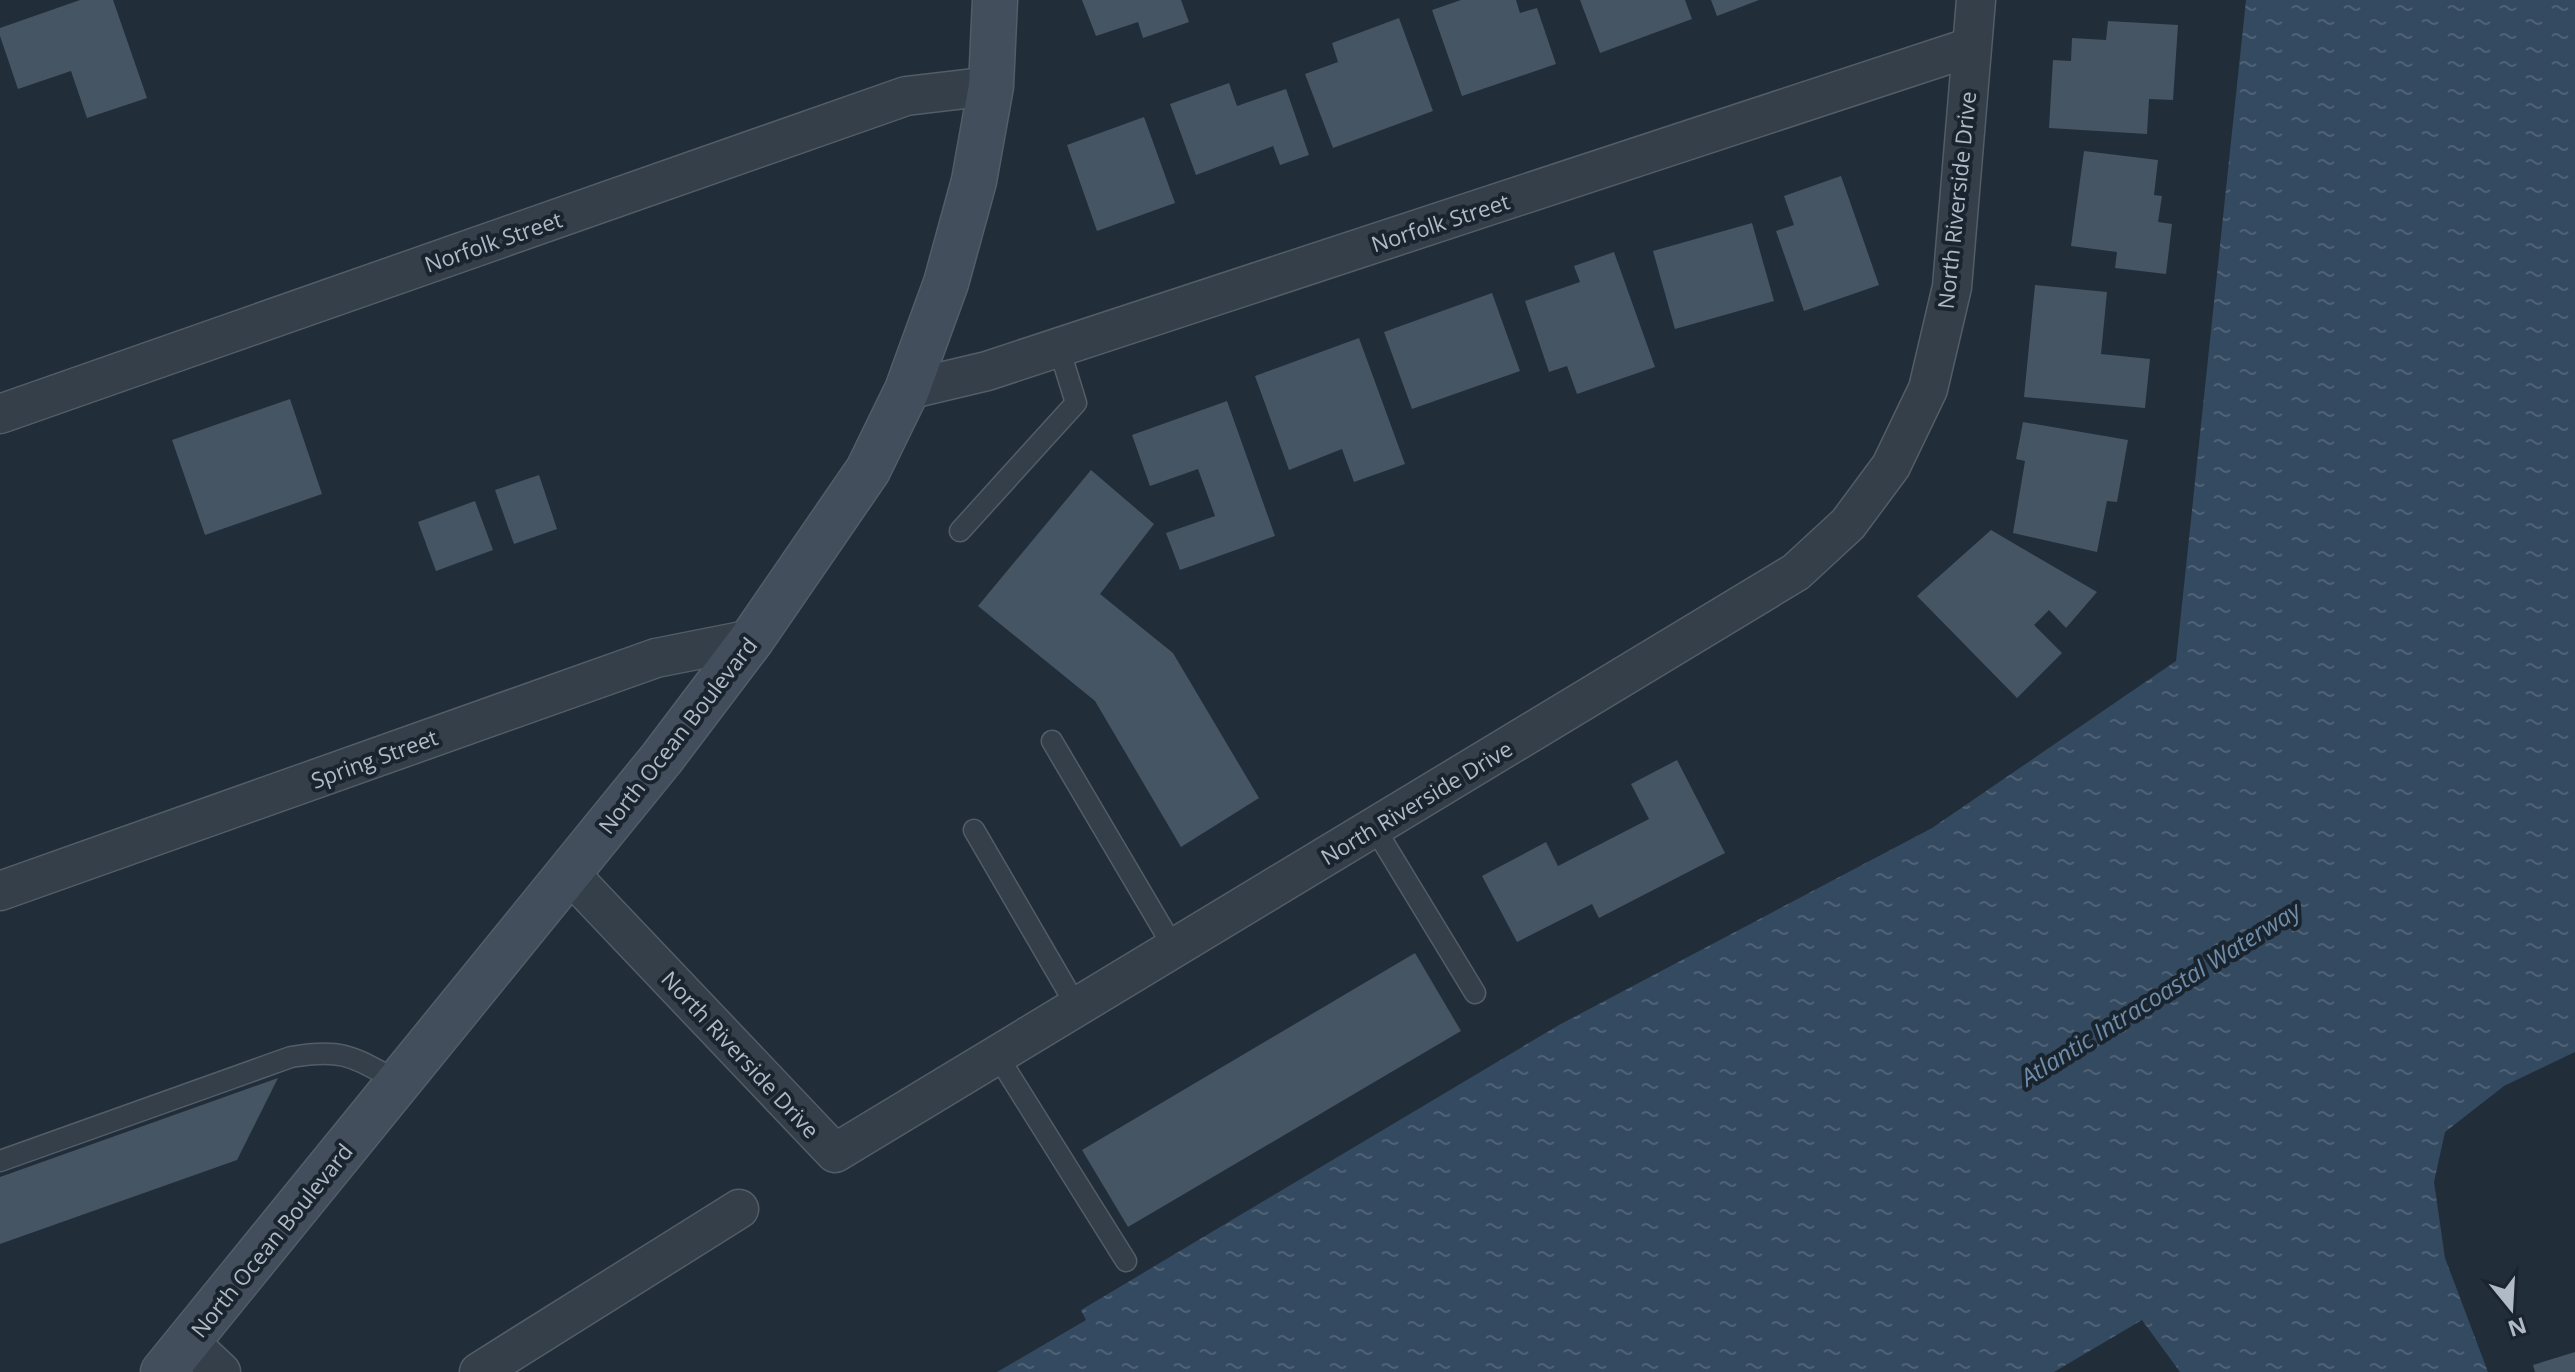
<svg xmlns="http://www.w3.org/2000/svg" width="2575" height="1372" viewBox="0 0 2575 1372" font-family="'Open Sans',sans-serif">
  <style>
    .water { fill: url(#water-ripples) }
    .building { fill: #465563 }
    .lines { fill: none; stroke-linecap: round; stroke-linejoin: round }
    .service-casing { stroke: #525d67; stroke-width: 23 }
    .minor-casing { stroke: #525d67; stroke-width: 41 }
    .secondary-casing { stroke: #525d67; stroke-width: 47 }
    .service { stroke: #343f49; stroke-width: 20 }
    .minor { stroke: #343f49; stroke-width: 38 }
    .secondary { stroke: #424e5c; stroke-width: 44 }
    .labels { text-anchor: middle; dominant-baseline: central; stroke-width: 8; stroke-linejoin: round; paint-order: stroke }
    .street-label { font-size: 22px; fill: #afbac6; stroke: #1a242e }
    .water-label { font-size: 24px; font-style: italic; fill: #6f8daa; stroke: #1a242e }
  </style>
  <defs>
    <pattern id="water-ripples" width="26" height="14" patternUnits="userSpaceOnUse" patternTransform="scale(2)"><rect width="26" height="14" fill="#344a60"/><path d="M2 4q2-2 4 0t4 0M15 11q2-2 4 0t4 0" fill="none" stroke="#4f6275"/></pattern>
  </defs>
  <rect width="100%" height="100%" fill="#212d39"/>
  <!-- water -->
  <path class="water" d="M2246 0H2575V1052L2504 1086 2445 1132 2434 1182 2445 1258 2488 1372H2180L2142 1320 2054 1372H997L1086 1320 1081 1310 1559 1025 1932 828 2176 661Z"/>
  <!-- building -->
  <g class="building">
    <path d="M80 0H113L147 98 87 118 71 71 18 89 0 36V28Z"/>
    <path d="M1082 0H1181L1189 22 1143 38 1138 22 1096 36Z"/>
    <path d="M1461 0H1516L1520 13 1537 8 1556 64 1462 96 1432 10Z"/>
    <path d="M1580 0H1685L1692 19 1600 53Z"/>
    <path d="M1711 0H1759L1717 16Z"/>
    <path d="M1399 18 1433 111 1333 148 1305 74 1338 62 1332 43Z"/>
    <path d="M2108 21 2178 25 2173 100 2149 99 2147 134 2049 128 2053 60 2071 61 2072 38 2106 40Z"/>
    <path d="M1229 83 1237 106 1286 89 1309 155 1280 165 1273 146 1196 175 1170 104Z"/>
    <path d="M1144 117 1175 203 1097 231 1067 145Z"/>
    <path d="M2084 151 2158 160 2154 195 2162 196 2158 222 2172 224 2166 274 2115 268 2117 252 2071 246Z"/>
    <path d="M1841 176 1879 285 1804 311 1776 231 1794 225 1784 196Z"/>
    <path d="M1752 223 1774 301 1675 329 1653 251Z"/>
    <path d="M1614 252 1655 367 1577 394 1567 366 1549 372 1525 301 1580 282 1574 266Z"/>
    <path d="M2035 285 2107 292 2101 354 2150 359 2145 408 2024 397Z"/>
    <path d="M1492 293 1520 371 1412 409 1384 332Z"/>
    <path d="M1359 338 1405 464 1354 482 1342 449 1289 470 1255 376Z"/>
    <path d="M290 399 322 494 205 535 172 440Z"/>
    <path d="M1227 401 1275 536 1180 570 1166 533 1215 516 1198 469 1150 486 1132 435Z"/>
    <path d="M2023 422 2128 440 2117 502 2107 501 2097 552 2013 533 2025 461 2016 459Z"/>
    <path d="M1091 470 1154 524 1100 594 1173 653 1259 798 1181 847 1095 701 978 606Z"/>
    <path d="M539 475 557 529 514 544 495 490Z"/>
    <path d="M475 501 493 550 436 571 418 522Z"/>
    <path d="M1991 530 2097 592 2066 628 2049 610 2034 625 2062 653 2017 698 1917 596Z"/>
    <path d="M1677 760 1725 853 1599 918 1592 904 1517 942 1482 876 1546 842 1558 866 1649 819 1631 784Z"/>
    <path d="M1415 953 1461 1031 1128 1227 1082 1150Z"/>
    <path d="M278 1078 237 1160 0 1244V1177Z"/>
    <path d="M2575 1352V1372H2535L2533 1365Z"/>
  </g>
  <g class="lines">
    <defs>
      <g id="service">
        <path d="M960 531 1076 403 1059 348"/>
        <path d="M1052 741 1174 948"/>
        <path d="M1374 827 1475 993"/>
        <path d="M974 830 1077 1007"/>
        <path d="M997 1055 1126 1261"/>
        <path d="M0 1161 291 1057C344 1048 353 1057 399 1082"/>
      </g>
      <g id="minor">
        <path d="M907 390 987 371 1971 47"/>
        <path d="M0 414 906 96 991 86"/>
        <path d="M569 873 835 1153 1796 572 1848 524 1891 466 1928 389 1952 287 1976 0"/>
        <path d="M0 891 656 658 752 639"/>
        <path d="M188 1341 221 1372"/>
        <path d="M479 1372 739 1209"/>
      </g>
      <path id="secondary" d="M163 1372 662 758 752 639 868 470 907 390 946 283 974 181 991 86 995 0"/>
    </defs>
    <!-- service casing -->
    <use href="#service" class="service-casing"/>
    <!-- minor casing -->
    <use href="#minor" class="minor-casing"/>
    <!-- secondary casing -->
    <use href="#secondary" class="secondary-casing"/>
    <!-- service -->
    <use href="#service" class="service"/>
    <!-- minor -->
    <use href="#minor" class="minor"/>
    <!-- secondary -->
    <use href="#secondary" class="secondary"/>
  </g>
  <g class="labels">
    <!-- street labels -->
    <g class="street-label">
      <text transform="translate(1956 200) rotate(-84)">North Riverside Drive</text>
      <text transform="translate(1440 222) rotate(-18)">Norfolk Street</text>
      <text transform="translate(493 241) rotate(-19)">Norfolk Street</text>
      <text transform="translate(677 735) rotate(-52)">North Ocean Boulevard</text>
      <text transform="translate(374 758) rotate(-20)">Spring Street</text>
      <text transform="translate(1416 802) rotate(-31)">North Riverside Drive</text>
      <text transform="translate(741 1054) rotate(47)">North Riverside Drive</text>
      <text transform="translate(271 1240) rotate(-51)">North Ocean Boulevard</text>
    </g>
    <!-- water labels -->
    <g class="water-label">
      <text transform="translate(2160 993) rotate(-32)">Atlantic Intracoastal Waterway</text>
    </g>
  </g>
  <!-- north arrow -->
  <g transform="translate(2511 1308) rotate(162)" stroke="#1a242e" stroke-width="6" paint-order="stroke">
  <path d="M0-6L14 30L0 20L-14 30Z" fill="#afbac6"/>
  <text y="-12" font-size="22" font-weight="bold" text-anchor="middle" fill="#afbac6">N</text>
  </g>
</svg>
